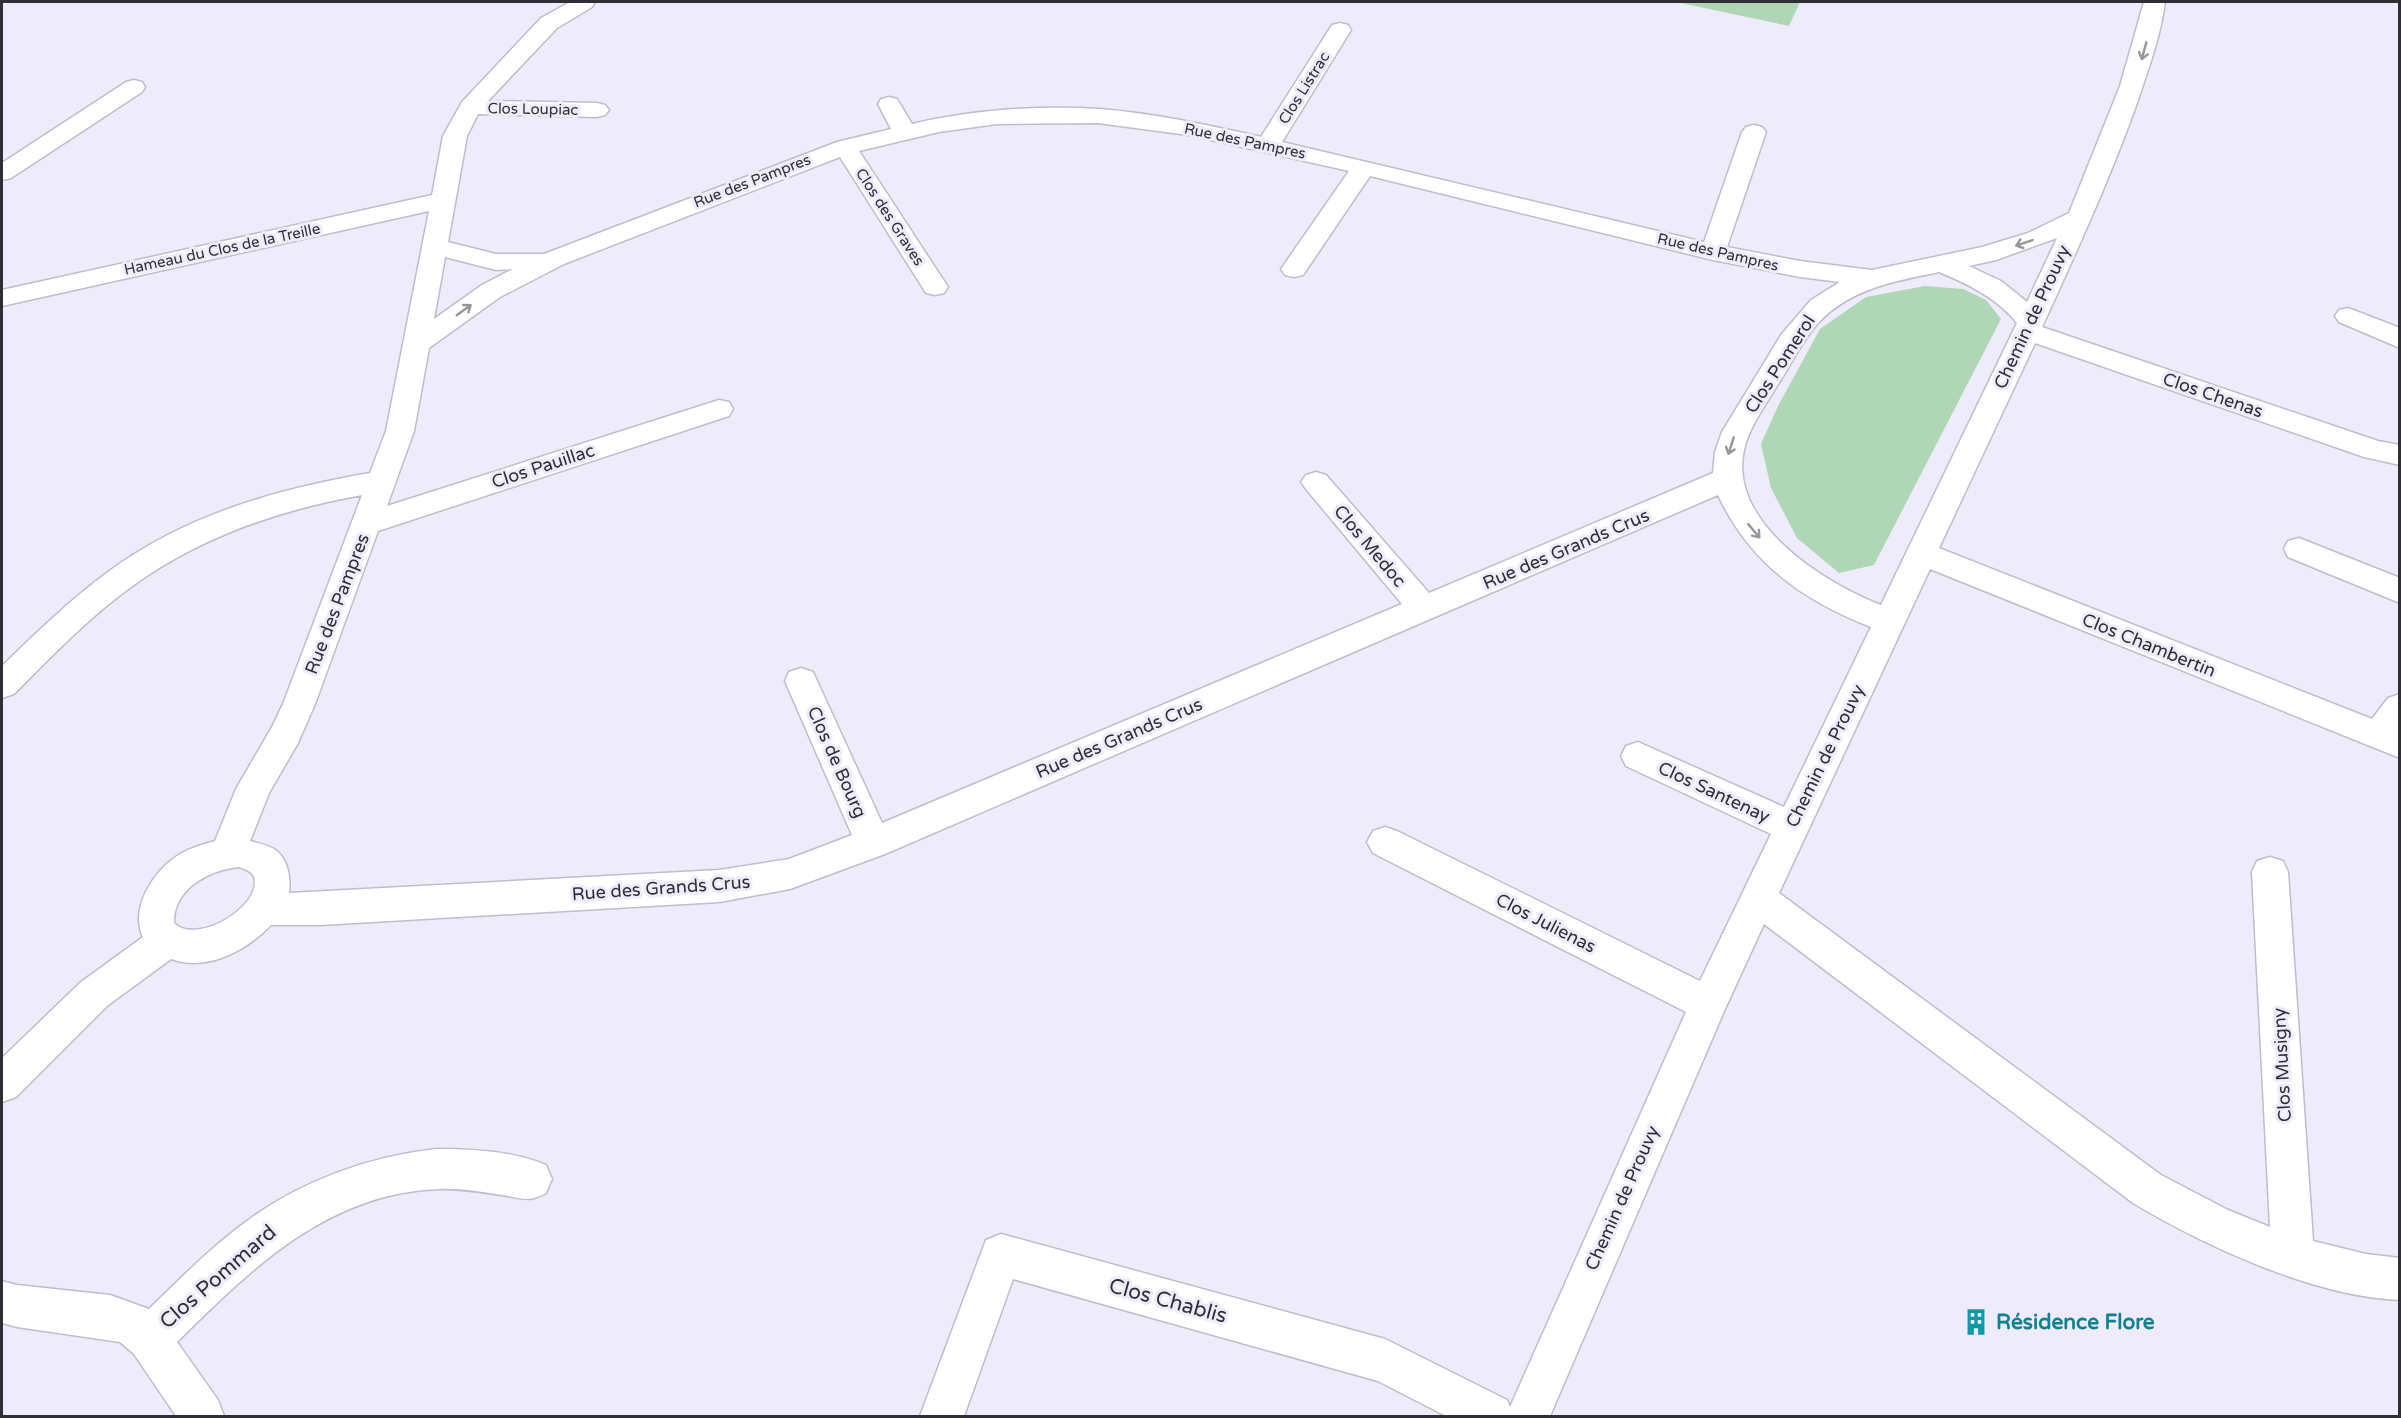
<svg xmlns="http://www.w3.org/2000/svg" width="2401" height="1418" viewBox="0 0 2401 1418" font-family="'Varela Round',sans-serif">
  <style>
    .green { fill: #afd7b5 }
    .lines { fill: none; stroke-linecap: round; stroke-linejoin: round }
    .minor-casing { stroke: #bfbccb; stroke-width: 3 }
    .minor { fill: #fff; fill-rule: evenodd }
    .oneway { stroke: #98969a }
    .labels { text-anchor: middle; dominant-baseline: central; stroke-width: 6; stroke-linejoin: round; paint-order: stroke }
    .far-street-label { font-size: 15px; fill: #302e35; stroke: #eeebfb }
    .street-label { font-size: 18px; fill: #302e35; stroke: #eeebfb }
    .near-street-label { font-size: 21px; fill: #302e35; stroke: #eeebfb }
    .near-culture-label { font-size: 21px; font-weight: bold; fill: #0d838f; stroke: #eeebfb; text-anchor: start }
  </style>
  <rect width="100%" height="100%" fill="#eeebfb"/>
  <!-- green -->
  <g class="green">
    <path d="M1676 2H1800L1789 26Z"/>
    <path d="M1925 286 1963 289 1986 300 2001 319 1874 565 1839 573 1797 538 1771 488 1761 444 1778 406 1820 329 1866 297Z"/>
  </g>
  <g class="lines">
    <defs>
      <g id="minor">
        <path d="M570 2H595L592 7 557 28 488 101 597 103 605 105 609 110 605 115 597 117 478 114 467 136 448 242 496 254H544L837 142 891 129 878 104 881 99 889 97 897 99 912 124C971 110 1038 105 1099 109 1153 113 1208 125 1261 137L1332 25 1340 23 1348 25 1351 30 1282 142 1704 242 1742 132 1746 127 1754 125 1762 127 1766 132 1727 247 1800 261 1872 270 1982 247 2028 233 2069 213 2120 86 2144 2H2165C2161 35 2148 70 2137 103 2110 179 2076 253 2042 327L2378 441 2400 445V465L2364 457 2035 343 1939 548 2372 719 2388 698 2400 694V758L1930 569 1779 893 2161 1175 2228 1210 2270 1227 2252 872 2257 861 2270 857 2283 861 2288 872 2313 1241 2366 1254 2400 1258V1300C2315 1297 2205 1246 2133 1203L1764 924 1725 1009 1550 1416H1446L1378 1381 1013 1279 964 1416H920L986 1240 1001 1234 1385 1339 1507 1400 1510 1407 1686 1012 1373 853 1367 842 1373 831 1385 827 1397 831 1700 981 1771 834 1626 766 1621 756 1626 746 1638 742 1784 807 1871 627C1802 600 1750 563 1718 495L885 854 790 889 719 902 320 925H271C246 951 207 972 171 959L107 1006 16 1097 2 1102V1058L81 982 143 937C129 907 155 869 180 854 191 848 203 844 215 841L236 789 272 727 283 704 362 495C278 510 200 537 131 587 88 618 51 657 14 694L2 698V666C36 633 70 600 108 572 185 515 277 489 370 473L386 431 429 211 2 306V290L432 195 443 136 462 102 541 18ZM1098 123 1188 135 1349 171 1281 269 1285 275 1294 277 1303 275 1370 176 1713 260 1800 277 1840 282 1811 300 1781 335 1722 432 1715 452 1713 473 1429 593 1326 475 1316 472 1306 475 1301 482 1306 489 1402 604 882 823 813 672 801 668 789 672 785 681 852 835 789 859 719 870 289 893C291 878 288 858 274 849 267 845 257 843 250 841L269 793 298 743 315 704 378 531 729 416 733 409 729 402 719 400 387 506 414 431 429 348 500 297 564 264 840 157 926 293 935 295 944 293 948 287 859 151 939 132 997 124ZM2057 238 2027 302 2001 281 1969 266 1996 260ZM445 257 496 270 513 269 482 285 434 319ZM1939 272C1968 284 1997 298 2017 323L1881 605C1824 583 1728 523 1744 450 1749 427 1765 406 1777 386 1791 365 1802 340 1820 321 1852 288 1896 281 1939 272ZM239 867C244 869 252 871 254 877 263 906 197 946 174 923 173 889 209 870 239 867Z"/>
        <path d="M134 80 142 82 145 87 142 92 11 178 2 180V163L126 82Z"/>
        <path d="M2348 308 2400 328V348L2339 322 2335 316 2339 310Z"/>
        <path d="M2299 538 2400 578V603L2288 557 2284 549 2288 541Z"/>
        <path d="M437 1149C472 1149 514 1151 546 1165L552 1179 546 1193C542 1195 538 1197 534 1198 525 1201 511 1196 502 1195 481 1192 460 1188 439 1189 327 1193 251 1269 177 1342L218 1400 224 1416H176L134 1354 120 1342 17 1327 2 1323V1281L17 1285 110 1295 149 1309C180 1279 211 1247 247 1221 301 1181 370 1156 437 1149Z"/>
      </g>
    </defs>
    <!-- minor casing -->
    <use href="#minor" class="minor-casing"/>
    <!-- minor -->
    <use href="#minor" class="minor"/>
  </g>
  <!-- one-way arrows -->
  <defs><path id="oneway-shaft" d="M-6 0H5M1.5-3L5.5 0L1.5 3" fill="none" stroke-width="1.6" stroke-linecap="round" stroke-linejoin="round" transform="scale(1.5)"/></defs>
  <g class="oneway">
    <use href="#oneway-shaft" transform="translate(2144 51) rotate(105)"/>
    <use href="#oneway-shaft" transform="translate(2024 243) rotate(161)"/>
    <use href="#oneway-shaft" transform="translate(464 310) rotate(-36)"/>
    <use href="#oneway-shaft" transform="translate(1731 446) rotate(108)"/>
    <use href="#oneway-shaft" transform="translate(1754 531) rotate(50)"/>
  </g>
  <!-- icons -->
  <defs>
    <symbol id="building-bare" viewBox="-9 -9 18 18"><path d="M-4-6H4V6H1V3H-1V6H-4ZM-2.5-4.3h1.7v1.8h-1.7ZM.8-4.3h1.7v1.8H.8ZM-2.5-1h1.7V.8h-1.7ZM.8-1h1.7V.8H.8Z" fill="#0f9aa8" stroke="#eeebfb" stroke-width="2.5" paint-order="stroke"/></symbol>
  </defs>
  <g fill-rule="evenodd">
    <use href="#building-bare" x="1957" y="1303" width="38" height="38"/>
  </g>
  <g class="labels">
    <!-- far-street labels -->
    <g class="far-street-label">
      <text transform="translate(1304 88) rotate(-58)">Clos Listrac</text>
      <text transform="translate(533 109) rotate(1)">Clos Loupiac</text>
      <text transform="translate(1245 141) rotate(12)">Rue des Pampres</text>
      <text transform="translate(752 181) rotate(-21)">Rue des Pampres</text>
      <text transform="translate(890 217) rotate(57)">Clos des Graves</text>
      <text transform="translate(222 249) rotate(-12)">Hameau du Clos de la Treille</text>
      <text transform="translate(1718 252) rotate(13)">Rue des Pampres</text>
    </g>
    <!-- street labels -->
    <g class="street-label">
      <text transform="translate(2032 317) rotate(-65)">Chemin de Prouvy</text>
      <text transform="translate(1780 364) rotate(-57)">Clos Pomerol</text>
      <text transform="translate(2213 395) rotate(19)">Clos Chenas</text>
      <text transform="translate(543 466) rotate(-18)">Clos Pauillac</text>
      <text transform="translate(1370 546) rotate(50)">Clos Medoc</text>
      <text transform="translate(1566 549) rotate(-23)">Rue des Grands Crus</text>
      <text transform="translate(337 604) rotate(-69)">Rue des Pampres</text>
      <text transform="translate(2149 645) rotate(22)">Clos Chambertin</text>
      <text transform="translate(1119 738) rotate(-23)">Rue des Grands Crus</text>
      <text transform="translate(1825 756) rotate(-64)">Chemin de Prouvy</text>
      <text transform="translate(837 762) rotate(66)">Clos de Bourg</text>
      <text transform="translate(1714 792) rotate(25)">Clos Santenay</text>
      <text transform="translate(661 888) rotate(-4)">Rue des Grands Crus</text>
      <text transform="translate(1546 923) rotate(27)">Clos Julienas</text>
      <text transform="translate(2282 1065) rotate(-93)">Clos Musigny</text>
      <text transform="translate(1622 1198) rotate(-66)">Chemin de Prouvy</text>
    </g>
    <!-- near-street labels -->
    <g class="near-street-label">
      <text transform="translate(218 1277) rotate(-41)">Clos Pommard</text>
      <text transform="translate(1168 1301) rotate(15)">Clos Chablis</text>
    </g>
    <!-- near-culture labels -->
    <g class="near-culture-label">
      <text x="1996" y="1322">Résidence Flore</text>
    </g>
  </g>
  <!-- border -->
  <rect width="2401" height="1418" fill="none" stroke="#302e35" stroke-width="6"/>
</svg>
